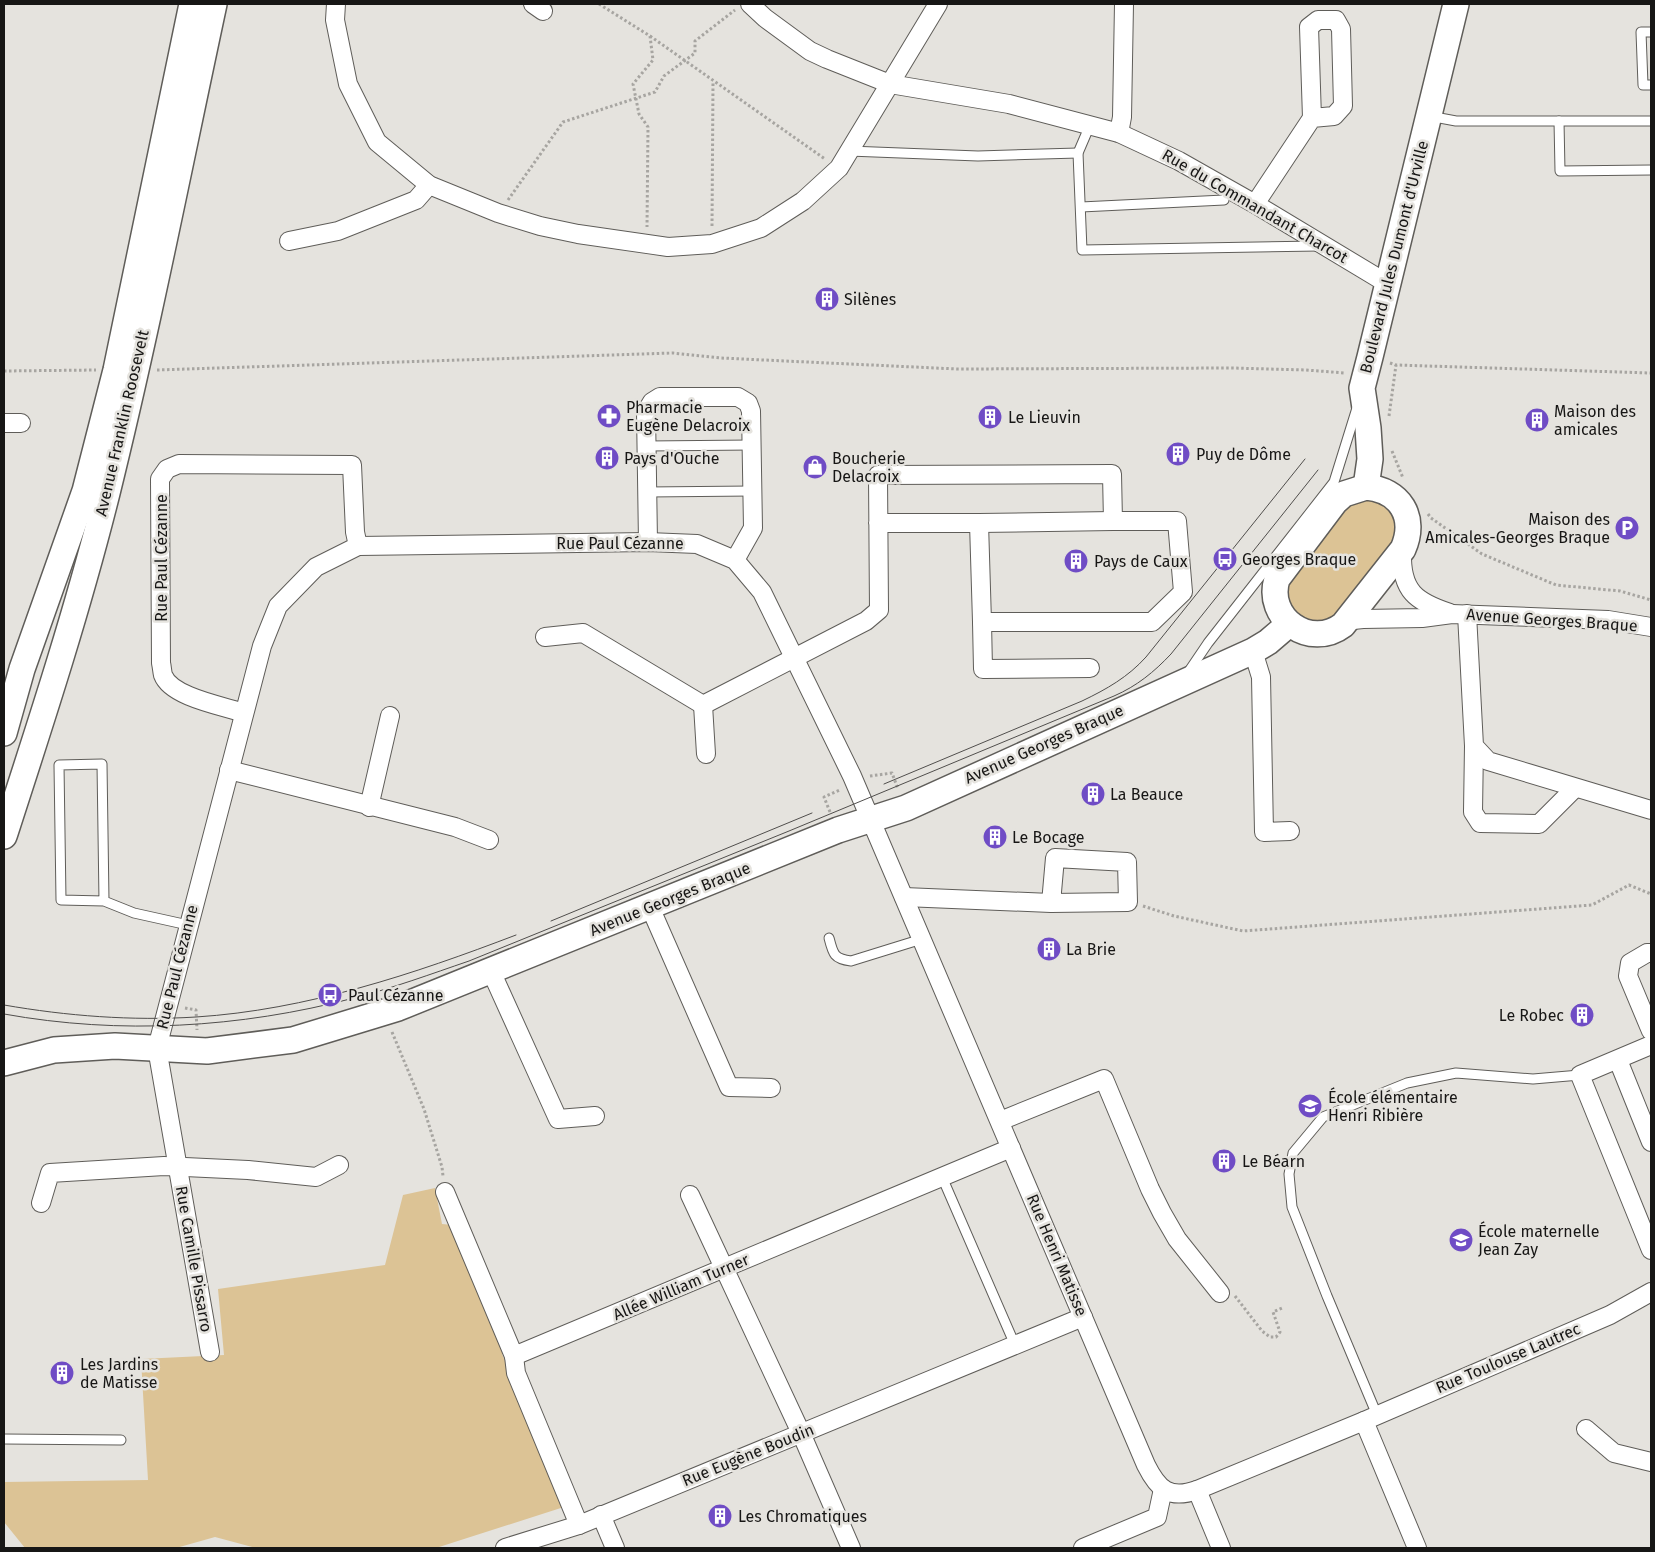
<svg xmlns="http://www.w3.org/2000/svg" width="1655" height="1552" viewBox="0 0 1655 1552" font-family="'Fira Sans',sans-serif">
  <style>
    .green { fill: #dcc395 }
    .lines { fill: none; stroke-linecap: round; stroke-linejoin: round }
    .lane-casing { stroke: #5f5d59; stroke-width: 11 }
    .street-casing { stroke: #5f5d59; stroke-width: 20 }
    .secondary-casing { stroke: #5f5d59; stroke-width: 28 }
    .path { stroke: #a7a5a1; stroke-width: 3; stroke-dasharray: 2.5 2.5; stroke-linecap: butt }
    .lane { stroke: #fff; stroke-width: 9 }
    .street { stroke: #fff; stroke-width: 18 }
    .secondary { stroke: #fff; stroke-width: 25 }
    .tram { stroke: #504e4c; stroke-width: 1 }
    .labels { text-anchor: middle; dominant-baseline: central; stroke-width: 5; stroke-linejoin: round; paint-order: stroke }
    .street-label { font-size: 16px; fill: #171615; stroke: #e5e3de }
    .poi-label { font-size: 16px; fill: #171615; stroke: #e5e3de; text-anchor: start }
  </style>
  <rect width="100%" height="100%" fill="#e5e3de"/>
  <!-- green -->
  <g class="green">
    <path d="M1370 499 1386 503 1397 519 1399 538 1387 556 1333 617 1318 623 1304 621 1292 612 1287 596 1288 581 1340 516 1353 504Z"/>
    <path d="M435 1188 442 1224 452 1225 507 1352 502 1354 567 1506 436 1548H256L215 1537 176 1548H25L4 1522V1482L148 1480 141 1359 224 1355 218 1289 385 1265 403 1195Z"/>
  </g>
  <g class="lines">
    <defs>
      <g id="lane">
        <path d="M1651 32H1641L1643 85H1651"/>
        <path d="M1429 116 1456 121H1651"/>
        <path d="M1559 121 1560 171 1651 170"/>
        <path d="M1090 125 1078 153 1082 250 1319 246"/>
        <path d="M849 151 978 156 1078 153"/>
        <path d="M1081 207 1224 200"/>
        <path d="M647 446 752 445"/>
        <path d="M647 492 752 491"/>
        <path d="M1187 674 1208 643 1334 482 1357 408"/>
        <path d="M104 901 61 900 59 765 102 764 104 901 134 913 188 925"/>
        <path d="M829 938C833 954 834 959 851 961L922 939"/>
        <path d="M942 1177 1015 1345"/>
        <path d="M1377 1415 1327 1296 1292 1207 1289 1174 1293 1153 1323 1117 1407 1083 1456 1073 1533 1079 1580 1075"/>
        <path d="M4 1439 121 1440"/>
      </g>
      <g id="street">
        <path d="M336 4 335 20 348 84 377 142 429 185 498 213 540 226 578 234 668 247 712 244 761 228 803 201 839 168 938 4"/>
        <path d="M533 4 543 11"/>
        <path d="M750 4 765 18 810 51 827 59 890 84 1009 104 1119 133 1179 161 1255 204 1388 284"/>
        <path d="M1119 133 1122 117 1124 4"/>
        <path d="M1255 204 1312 118 1309 27 1318 20H1336L1341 29 1343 106 1334 116 1312 118"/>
        <path d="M289 241 338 231 416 200 429 185"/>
        <path d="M4 423H21"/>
        <path d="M979 523 1113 521"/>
        <path d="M648 542 646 412 652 402 660 397H738L748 403 751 411 753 528 735 560"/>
        <path d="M1402 553C1401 591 1416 602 1450 613"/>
        <path d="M1467 614 1474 746 1488 761 1651 810"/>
        <path d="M982 622 983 669 1090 668"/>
        <path d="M1343 625 1353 620 1363 619 1422 618 1452 614 1608 620 1651 627"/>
        <path d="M545 637 583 633 703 705 866 621 879 610 878 475 1112 474 1113 521H1177L1183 592 1152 622H982L979 523H878"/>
        <path d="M1253 651 1261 677 1264 832 1290 831"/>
        <path d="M703 705 706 754"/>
        <path d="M244 713C223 706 171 697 163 675 162 671 162 667 161 663L160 479 167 469 179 464 352 465 355 532 358 546"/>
        <path d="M1474 746 1473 812 1480 823 1539 824 1575 788"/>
        <path d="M229 770 455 827 489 840"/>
        <path d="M369 807 390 716"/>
        <path d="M904 897 1051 903 1128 902 1127 862 1055 858 1051 903"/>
        <path d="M650 907 729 1087 771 1088"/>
        <path d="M1651 953H1647L1630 963 1628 976 1651 1031"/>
        <path d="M491 971 558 1119 595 1116"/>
        <path d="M1651 1045 1580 1075 1651 1250"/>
        <path d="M1618 1060 1651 1142"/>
        <path d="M1000 1121 1104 1079 1150 1189 1162 1213 1177 1239 1220 1293"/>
        <path d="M445 1192 514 1356 1011 1148"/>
        <path d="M690 1195 801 1433 851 1548"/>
        <path d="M41 1203 50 1173 164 1166 248 1170 316 1177 339 1165"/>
        <path d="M210 1352 157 1048 262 646 278 606 316 567 358 546 648 542 697 544 735 560 762 592 852 776 1146 1465C1158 1489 1169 1500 1197 1490L1364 1421 1610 1315 1651 1292"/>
        <path d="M514 1356 516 1373 579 1525"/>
        <path d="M1364 1421 1417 1548"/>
        <path d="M1586 1429 1614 1453 1651 1462"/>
        <path d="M1197 1490 1221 1548"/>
        <path d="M601 1515 615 1548"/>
        <path d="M505 1548 579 1525 1083 1317"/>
        <path d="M1083 1548 1157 1517 1163 1489"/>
      </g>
      <g id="secondary">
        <path d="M1366 487 1370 459 1368 428 1362 388 1370 357 1456 4"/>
        <path d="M1366 487C1400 490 1417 517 1403 549L1343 625C1310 650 1265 618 1277 579L1335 502 1344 494Z"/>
        <path d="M4 733 22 669 85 491 116 370 192 4"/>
        <path d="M4 836C41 722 78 609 107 493 147 331 179 167 214 4"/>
        <path d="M4 1063 54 1050 115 1046 207 1051 293 1040 398 1008 838 830 906 808 1253 651 1268 642 1289 624"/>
      </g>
    </defs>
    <!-- lane casing -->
    <use href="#lane" class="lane-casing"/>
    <!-- street casing -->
    <use href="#street" class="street-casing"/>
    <!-- secondary casing -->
    <use href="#secondary" class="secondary-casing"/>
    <!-- path -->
    <g class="path">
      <path d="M599 4 650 36 653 60 633 84 639 114 648 127 647 227"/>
      <path d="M650 36 825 159"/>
      <path d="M508 200 563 122 655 92 664 76 695 53V41L735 10"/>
      <path d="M712 226 713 82"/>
      <path d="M1390 363 1396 365 1651 373"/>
      <path d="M157 370 673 353 721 358 957 369 1232 368 1306 370 1345 373"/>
      <path d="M4 371 96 370"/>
      <path d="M1389 416 1396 365"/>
      <path d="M1392 451 1403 478"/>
      <path d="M1428 514 1431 518 1482 554 1556 585 1620 591 1651 600"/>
      <path d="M870 776 892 773 898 789"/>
      <path d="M830 812 824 797 840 790"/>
      <path d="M1143 906 1174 916 1243 931 1592 905 1629 885 1651 894"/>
      <path d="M185 1008 196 1010 197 1030"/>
      <path d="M392 1032 424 1109 442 1167 443 1176"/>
      <path d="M1235 1296 1262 1331 1270 1337H1276L1280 1332 1273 1312 1282 1308"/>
    </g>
    <!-- lane -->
    <use href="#lane" class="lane"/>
    <!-- street -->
    <use href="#street" class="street"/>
    <!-- secondary -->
    <use href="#secondary" class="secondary"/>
    <!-- tram -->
    <g class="tram">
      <path d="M884 784 1082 701C1107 689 1128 677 1146 657L1305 459"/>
      <path d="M551 921 812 813"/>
      <path d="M4 1005C67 1016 132 1021 196 1017 306 1010 414 974 516 935"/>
      <path d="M4 1014C120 1035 240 1028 354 998 393 988 431 974 469 961L789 831 1114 696C1137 686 1154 672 1171 654L1318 470"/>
    </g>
  </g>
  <!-- icons -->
  <defs>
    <symbol id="building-disc" viewBox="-11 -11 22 22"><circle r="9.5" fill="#6f4cc5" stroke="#e5e3de"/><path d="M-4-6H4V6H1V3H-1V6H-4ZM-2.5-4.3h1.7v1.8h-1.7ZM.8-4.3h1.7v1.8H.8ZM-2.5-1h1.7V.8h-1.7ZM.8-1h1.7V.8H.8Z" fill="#fff"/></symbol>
    <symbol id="pharmacy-disc" viewBox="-11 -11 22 22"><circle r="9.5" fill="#6f4cc5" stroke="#e5e3de"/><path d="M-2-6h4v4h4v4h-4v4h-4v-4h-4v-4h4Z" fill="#fff"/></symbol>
    <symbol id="shop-disc" viewBox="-11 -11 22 22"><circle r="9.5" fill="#6f4cc5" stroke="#e5e3de"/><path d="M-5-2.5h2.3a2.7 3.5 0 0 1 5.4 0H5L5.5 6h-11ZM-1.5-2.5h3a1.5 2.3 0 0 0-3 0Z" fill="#fff"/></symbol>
    <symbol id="parking-disc" viewBox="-11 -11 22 22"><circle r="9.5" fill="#6f4cc5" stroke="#e5e3de"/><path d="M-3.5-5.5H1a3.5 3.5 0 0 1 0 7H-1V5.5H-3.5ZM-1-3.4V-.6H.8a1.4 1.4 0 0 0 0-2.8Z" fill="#fff"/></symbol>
    <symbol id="bus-disc" viewBox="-11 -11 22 22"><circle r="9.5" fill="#6f4cc5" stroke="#e5e3de"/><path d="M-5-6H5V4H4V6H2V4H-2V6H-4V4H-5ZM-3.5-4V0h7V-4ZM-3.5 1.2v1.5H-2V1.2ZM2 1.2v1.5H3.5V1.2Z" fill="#fff"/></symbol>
    <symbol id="school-disc" viewBox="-11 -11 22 22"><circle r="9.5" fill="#6f4cc5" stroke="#e5e3de"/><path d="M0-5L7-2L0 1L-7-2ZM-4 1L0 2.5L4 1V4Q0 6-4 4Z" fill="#fff"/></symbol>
  </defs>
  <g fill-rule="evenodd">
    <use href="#building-disc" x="813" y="285" width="28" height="28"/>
    <use href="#pharmacy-disc" x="595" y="402" width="28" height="28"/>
    <use href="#building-disc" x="976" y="403" width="28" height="28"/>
    <use href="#building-disc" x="1523" y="406" width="28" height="28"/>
    <use href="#building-disc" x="1164" y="440" width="28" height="28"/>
    <use href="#building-disc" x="593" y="444" width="28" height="28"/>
    <use href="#shop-disc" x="801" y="453" width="28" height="28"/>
    <use href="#parking-disc" x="1613" y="514" width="28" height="28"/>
    <use href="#bus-disc" x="1211" y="545" width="28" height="28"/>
    <use href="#building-disc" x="1062" y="547" width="28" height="28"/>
    <use href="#building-disc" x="1079" y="780" width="28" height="28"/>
    <use href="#building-disc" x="981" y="823" width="28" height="28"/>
    <use href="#building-disc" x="1035" y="935" width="28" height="28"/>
    <use href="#bus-disc" x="316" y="981" width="28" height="28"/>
    <use href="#building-disc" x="1568" y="1001" width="28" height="28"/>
    <use href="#school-disc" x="1296" y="1092" width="28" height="28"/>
    <use href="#building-disc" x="1210" y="1147" width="28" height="28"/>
    <use href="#school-disc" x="1447" y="1226" width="28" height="28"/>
    <use href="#building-disc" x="48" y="1359" width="28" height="28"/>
    <use href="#building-disc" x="706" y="1502" width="28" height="28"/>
  </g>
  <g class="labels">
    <!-- street labels -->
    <g class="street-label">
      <text transform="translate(1255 206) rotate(30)">Rue du Commandant Charcot</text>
      <text transform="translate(1394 257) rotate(-76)">Boulevard Jules Dumont d'Urville</text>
      <text transform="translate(122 423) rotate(-77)">Avenue Franklin Roosevelt</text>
      <text x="620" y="543">Rue Paul Cézanne</text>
      <text transform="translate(161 558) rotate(-90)">Rue Paul Cézanne</text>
      <text transform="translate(1552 620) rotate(4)">Avenue Georges Braque</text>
      <text transform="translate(1044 744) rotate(-24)">Avenue Georges Braque</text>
      <text transform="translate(670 899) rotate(-22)">Avenue Georges Braque</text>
      <text transform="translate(177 967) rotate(-76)">Rue Paul Cézanne</text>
      <text transform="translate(1057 1255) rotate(67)">Rue Henri Matisse</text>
      <text transform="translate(194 1259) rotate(80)">Rue Camille Pissarro</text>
      <text transform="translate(681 1287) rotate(-23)">Allée William Turner</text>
      <text transform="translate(1508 1358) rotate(-23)">Rue Toulouse Lautrec</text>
      <text transform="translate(748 1455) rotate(-22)">Rue Eugène Boudin</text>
    </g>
    <!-- poi labels -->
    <g class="poi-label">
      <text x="844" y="299">Silènes</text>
      <text x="626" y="407">Pharmacie<tspan x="626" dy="18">Eugène Delacroix</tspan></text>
      <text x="1554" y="411">Maison des<tspan x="1554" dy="18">amicales</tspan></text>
      <text x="1008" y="417">Le Lieuvin</text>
      <text x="1196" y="454">Puy de Dôme</text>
      <text x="624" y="458">Pays d'Ouche</text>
      <text x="832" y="458">Boucherie<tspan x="832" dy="18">Delacroix</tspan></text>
      <text x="1610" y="519" text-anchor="end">Maison des<tspan x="1610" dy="18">Amicales-Georges Braque</tspan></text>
      <text x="1242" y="559">Georges Braque</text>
      <text x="1094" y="561">Pays de Caux</text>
      <text x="1110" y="794">La Beauce</text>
      <text x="1012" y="837">Le Bocage</text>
      <text x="1066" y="949">La Brie</text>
      <text x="348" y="995">Paul Cézanne</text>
      <text x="1564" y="1015" text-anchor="end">Le Robec</text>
      <text x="1328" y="1097">École élémentaire<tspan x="1328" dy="18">Henri Ribière</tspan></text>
      <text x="1242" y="1161">Le Béarn</text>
      <text x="1478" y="1231">École maternelle<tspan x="1478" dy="18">Jean Zay</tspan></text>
      <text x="80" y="1364">Les Jardins<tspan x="80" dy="18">de Matisse</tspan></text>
      <text x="738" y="1516">Les Chromatiques</text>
    </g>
  </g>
  <!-- border -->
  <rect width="1655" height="1552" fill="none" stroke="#171615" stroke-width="10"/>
</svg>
